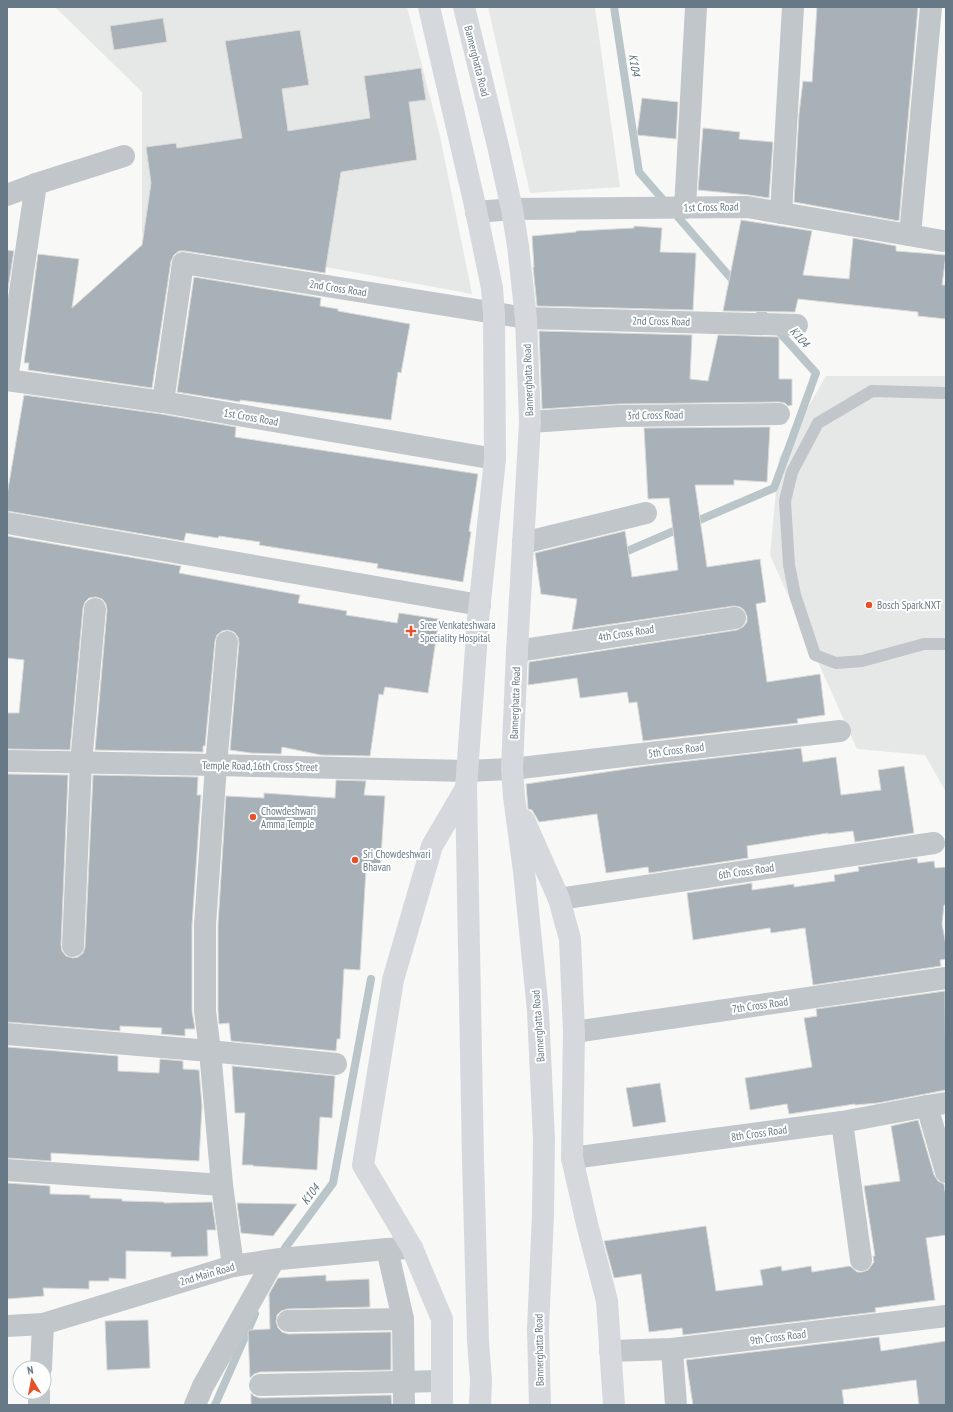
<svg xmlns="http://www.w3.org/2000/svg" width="953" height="1412" viewBox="0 0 953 1412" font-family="'PT Sans Narrow',sans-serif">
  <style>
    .built { fill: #e6e7e7 }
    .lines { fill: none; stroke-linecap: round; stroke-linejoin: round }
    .stream { stroke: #b9c5c9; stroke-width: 8 }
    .building { fill: #a8b1b7; stroke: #dadad8 }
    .lane { stroke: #c1c6ca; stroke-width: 12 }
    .street { stroke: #c1c6ca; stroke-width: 22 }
    .secondary { stroke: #d5d9dd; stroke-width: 22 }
    .poi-dot { fill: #e55129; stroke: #fff; stroke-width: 1.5 }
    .labels { text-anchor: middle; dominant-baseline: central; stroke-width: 4; stroke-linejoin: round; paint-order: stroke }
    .street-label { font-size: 11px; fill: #677987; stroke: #fff }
    .poi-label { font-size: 11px; fill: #677987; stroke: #fff; text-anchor: start }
    .water-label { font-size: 12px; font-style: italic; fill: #5e747c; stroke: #fff }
  </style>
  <rect width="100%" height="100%" fill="#f8f8f6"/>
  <!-- built -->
  <g class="built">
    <path d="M55 7H407L440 136 472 294 142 233V92Z"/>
    <path d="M488 7H595L620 187 530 193Z"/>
    <path d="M826 376H946V792L925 755 857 749 770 555 779 458Z"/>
  </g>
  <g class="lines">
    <!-- stream -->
    <g class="stream">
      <path d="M614 7 639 172 736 284"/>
      <path d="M618 555 774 488 816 373 754 304"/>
      <path d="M281 1256 285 1248 333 1183 371 979"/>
      <path d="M215 1405 255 1314"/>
    </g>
  </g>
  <!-- building -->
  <g class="building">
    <path d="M817 7H918L899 221 794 202 799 114 803 81 812 82Z"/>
    <path d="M163 18 167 42 114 50 110 26Z"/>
    <path d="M300 30 309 85 282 89 288 131 370 118 364 76 421 68 426 100 409 102 417 160 341 172 325 273 185 251H179L174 255 171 261 152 388 28 370 29 363H24L38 254 79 259 72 308 142 245 151 183 146 147 176 143 177 148 242 138 225 41Z"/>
    <path d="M642 98 678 102 676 139 637 135Z"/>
    <path d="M703 128 740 132 739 139 773 142 769 198 749 195 698 190Z"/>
    <path d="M741 220 812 231 803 275 849 279 853 238 896 246V251L946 255 942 285H946V319L918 316V312L798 299 795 312 723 311Z"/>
    <path d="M634 226 662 228 660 252 696 253 693 310 537 306 533 267H534L532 236 576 232V231L634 228Z"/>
    <path d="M7 250 14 251 7 295Z"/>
    <path d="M194 277 321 298 320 306 338 309V311L410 324 401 373 398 372 391 420 240 400V402L177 392Z"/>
    <path d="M539 331 692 335 690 379 708 381 718 335 779 337V379H792V405L788 406 785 403 779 402 619 404 542 409Z"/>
    <path d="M24 395 161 414 236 427 235 437 478 474 469 531 471 532 463 582 377 568 378 564 259 545 260 542 219 536 218 538 186 533 184 541 7 511V495Z"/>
    <path d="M770 427 767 482 734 480V485H695L707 567 760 559 766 602 756 604 767 682 820 674 825 715 797 719 798 723 643 741 637 702 629 703 627 692 580 698 577 678 528 685 529 662 737 630 743 627 747 622V616L744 610 740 607 734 606 572 630 577 599 541 594 535 553 625 531 632 577 678 570 669 498 648 499 644 428Z"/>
    <path d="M7 536 181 566 179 573 300 595 298 603 347 611 346 615 397 623 399 613 439 619 428 693 385 687 383 695 379 694 370 756 321 755 282 747 281 754 251 753 230 750 239 643 238 637 234 632 228 630 222 631 217 635 215 641 205 746H203V752L95 750 107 610 106 604 102 599 96 597 89 598 85 602 83 608 70 750 7 749V713H19L24 660 7 658Z"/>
    <path d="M801 748 803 762 836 757 841 795 881 790 878 770 904 766 914 833 855 842 853 831 828 834V833L747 846 748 858 649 873 648 867 606 873 597 814 539 822 535 815 532 810 528 809 526 784 646 766Z"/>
    <path d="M7 774 68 775 61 945 62 951 66 956 73 958 78 957 83 953 85 947 93 775 198 777 197 795H201L192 925V1011L195 1029H185V1036L161 1034 162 1028 120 1026V1031L7 1022Z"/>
    <path d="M336 780 366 781 364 795 385 796 380 871 366 870 360 970 344 969 340 1039H337L336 1051 231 1041 229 1023 219 1024 218 1010V925L226 796 264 798V793L335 798Z"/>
    <path d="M917 858 918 863 934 861 935 868 946 867V905H944L942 924 946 945V959L940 960 941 966 813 985 805 928 771 933 770 928 693 940 687 893 752 883V890L794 884V887L835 881 834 875 859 871 858 867Z"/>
    <path d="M945 991 946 1090 878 1103 855 1105V1104L789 1114 787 1104 750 1110 745 1078 812 1067 804 1018 817 1016 816 1009Z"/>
    <path d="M7 1047 118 1056V1071L159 1073 160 1059 183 1061V1069L199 1070 202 1106 199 1161 51 1153V1161L7 1158Z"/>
    <path d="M232 1066 335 1076 332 1118 320 1117 317 1170 253 1166V1165H242L245 1113H235Z"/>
    <path d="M660 1083 666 1122 633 1127 626 1088Z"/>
    <path d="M918 1120 934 1175 938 1181 944 1184 946 1197V1235L926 1238 935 1300 875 1308 876 1312 683 1335 682 1328 649 1332 641 1274 614 1278 604 1241 706 1226 716 1291 763 1285 760 1270 781 1266 782 1271 811 1266 812 1272 850 1266 857 1272H862L868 1270 874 1262 873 1256H875L864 1186 900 1181 891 1126Z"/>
    <path d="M7 1183 50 1186V1194L90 1195V1198L122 1199V1201L164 1202V1203L212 1202 216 1230H207L208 1256 171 1257V1252L126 1251V1279L109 1278V1281H89V1289L43 1288 44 1296 7 1299Z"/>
    <path d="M237 1203 297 1204 273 1236 241 1233Z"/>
    <path d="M326 1275V1281L369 1279 370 1307 287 1309 281 1311 277 1315 276 1322 278 1328 282 1332 288 1334 391 1332V1370L260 1372 254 1374 250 1378 248 1332 249 1330 270 1329 269 1294 278 1278Z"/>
    <path d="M148 1320 150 1368 107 1370 105 1321Z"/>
    <path d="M879 1337 881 1351 946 1341V1405H919L916 1380 842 1390 844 1405H693L686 1360Z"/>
    <path d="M251 1393 254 1396 260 1398 391 1395 392 1405H251Z"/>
  </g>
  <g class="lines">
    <!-- lane -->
    <path class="lane" d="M946 393 872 391 818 423 792 472 785 501 789 565 795 595 815 655 836 663 862 661 924 644H946"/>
    <!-- street -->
    <g class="street">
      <path d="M7 195 36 184"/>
      <path d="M685 208 696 7"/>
      <path d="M476 212 512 209 747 207 943 241"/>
      <path d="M781 213 793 7"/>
      <path d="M910 235 931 7"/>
      <path d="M7 380 163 402 495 459"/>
      <path d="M7 380 36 184 124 156"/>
      <path d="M163 402 183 263 526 318 797 325"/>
      <path d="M530 422 619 416 779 414"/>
      <path d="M7 523 480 605"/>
      <path d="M523 543 646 513"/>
      <path d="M227 642 216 765 205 925V1011L210 1051 222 1185 233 1266"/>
      <path d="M517 651 735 618"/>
      <path d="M7 761 216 765 467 771 512 769 840 731"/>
      <path d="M559 899 934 843"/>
      <path d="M73 946 81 763 95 609"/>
      <path d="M574 1032 946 978"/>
      <path d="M7 1034 210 1051 336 1064"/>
      <path d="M927 1106 946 1172"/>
      <path d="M842 1122 861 1260"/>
      <path d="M572 1158 842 1122 927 1106 946 1103"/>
      <path d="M7 1170 222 1185"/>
      <path d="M387 1249 403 1319 404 1405"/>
      <path d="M288 1321 403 1319"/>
      <path d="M7 1326 43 1324 233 1266 280 1259 387 1249 412 1248"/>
      <path d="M672 1349 676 1405"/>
      <path d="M610 1351 672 1349 946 1316"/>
      <path d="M41 1368 43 1324"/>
      <path d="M260 1385 442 1381"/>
      <path d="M39 1405V1392"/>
      <path d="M195 1405 203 1386 274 1260"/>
    </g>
    <!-- secondary -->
    <g class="secondary">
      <path d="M429 7 474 201 492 288 494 314 495 459 478 620 466 788 473 1160 478 1341 481 1380 480 1405"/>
      <path d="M464 7 498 146 512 209 518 246 526 318 530 422 517 651 512 769 514 797 524 871 538 1011 544 1139 543 1214 538 1329 540 1405"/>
      <path d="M524 820 559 899 570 939 574 1032 572 1158 587 1224 607 1301 614 1405"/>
      <path d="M442 1405V1319L412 1248 363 1165 393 980 432 846 466 788"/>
    </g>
  </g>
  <!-- markers -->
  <g class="poi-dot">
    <circle cx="869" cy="605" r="4"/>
    <path d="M409 625h4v4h4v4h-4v4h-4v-4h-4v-4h4z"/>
    <circle cx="253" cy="817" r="4"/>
    <circle cx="355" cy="860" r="4"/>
  </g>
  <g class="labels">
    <!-- street labels -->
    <g class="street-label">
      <text transform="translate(477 61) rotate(76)">Bannerghatta Road</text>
      <text transform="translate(711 207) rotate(-1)">1st Cross Road</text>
      <text transform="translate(338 288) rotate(9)">2nd Cross Road</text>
      <text transform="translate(661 321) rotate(1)">2nd Cross Road</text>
      <text transform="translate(528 380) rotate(-92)">Bannerghatta Road</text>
      <text transform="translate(655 415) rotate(-1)">3rd Cross Road</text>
      <text transform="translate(251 417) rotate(10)">1st Cross Road</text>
      <text transform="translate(626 633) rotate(-9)">4th Cross Road</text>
      <text transform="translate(515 703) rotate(-88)">Bannerghatta Road</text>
      <text transform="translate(676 750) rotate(-7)">5th Cross Road</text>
      <text transform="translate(260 766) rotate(1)">Temple Road,16th Cross Street</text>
      <text transform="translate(746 871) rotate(-8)">6th Cross Road</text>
      <text transform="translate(760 1005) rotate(-8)">7th Cross Road</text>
      <text transform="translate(538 1026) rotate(-94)">Bannerghatta Road</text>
      <text transform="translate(759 1133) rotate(-8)">8th Cross Road</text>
      <text transform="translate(207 1274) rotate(-16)">2nd Main Road</text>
      <text transform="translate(778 1337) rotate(-7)">9th Cross Road</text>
      <text transform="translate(539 1350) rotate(-91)">Bannerghatta Road</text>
    </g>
    <!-- poi labels -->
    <g class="poi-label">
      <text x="877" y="605">Bosch Spark.NXT</text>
      <text x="420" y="625">Sree Venkateshwara<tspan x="420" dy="13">Speciality Hospital</tspan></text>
      <text x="261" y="811">Chowdeshwari<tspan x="261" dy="13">Amma Temple</tspan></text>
      <text x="363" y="854">Sri Chowdeshwari<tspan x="363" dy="13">Bhavan</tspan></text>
    </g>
    <!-- water labels -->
    <g class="water-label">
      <text transform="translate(635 65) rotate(82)">K104</text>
      <text transform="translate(800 337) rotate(49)">K104</text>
      <text transform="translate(310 1194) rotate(-53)">K104</text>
    </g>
  </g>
  <!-- border -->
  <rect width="953" height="1412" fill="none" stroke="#677987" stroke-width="16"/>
  <!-- north arrow -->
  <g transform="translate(32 1380) rotate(350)"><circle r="19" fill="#ffffff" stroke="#c2c9cf"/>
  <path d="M0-3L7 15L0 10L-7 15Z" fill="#e55129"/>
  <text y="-6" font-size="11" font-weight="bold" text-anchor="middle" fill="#677987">N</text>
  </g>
</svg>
